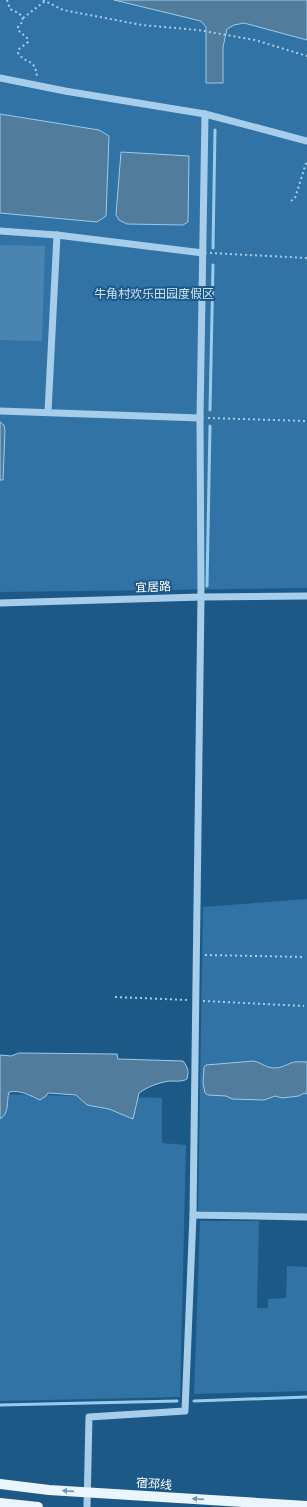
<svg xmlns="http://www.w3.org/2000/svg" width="307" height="1507" viewBox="0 0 307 1507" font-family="Arial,'Noto Sans SC',sans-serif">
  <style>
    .green { fill: #3173a4 }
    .water { fill: #527c9c; stroke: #99cbed }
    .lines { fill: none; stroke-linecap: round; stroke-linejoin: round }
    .stream { stroke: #99cbed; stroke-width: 3 }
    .building { fill: #4a85b1 }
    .path { stroke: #a6ceeb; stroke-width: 2; stroke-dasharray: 2 3; stroke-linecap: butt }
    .minor { stroke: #a6ceeb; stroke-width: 7 }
    .major { stroke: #ebf5fe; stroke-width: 10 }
    .oneway { fill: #6f97b7 }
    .labels { text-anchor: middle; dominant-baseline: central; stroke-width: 4; stroke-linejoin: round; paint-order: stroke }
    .park-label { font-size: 12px; fill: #cbe5f8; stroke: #1d5987 }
    .street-label { font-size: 12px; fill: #fff; stroke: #1d5987 }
  </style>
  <rect width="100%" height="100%" fill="#1d5987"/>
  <!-- green -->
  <g class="green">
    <path d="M0 0H307V588L0 592Z"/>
    <path d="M307 899V1216L198 1211 203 907Z"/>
    <path d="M0 1094 162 1098V1143L186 1145 180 1397 0 1401Z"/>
    <path d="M200 1221H259L257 1308H268V1299L286 1298 287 1266 307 1267V1391L194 1394Z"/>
  </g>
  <!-- water -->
  <g class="water">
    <path d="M114 0H307V40L244 23 234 25 227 29 223 47V83H206V27L201 21Z"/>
    <path d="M0 114 99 130 109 136 106 216 97 222 0 213Z"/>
    <path d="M121 152 189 156 188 222 183 225 127 224 119 220 116 215Z"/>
    <path d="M0 422 4 425 5 431 3 480H0Z"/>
    <path d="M19 1053 117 1054 118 1059 183 1061C188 1067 189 1071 187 1079 182 1082 176 1081 170 1081 160 1082 147 1087 139 1093L133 1119 109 1109 87 1105 76 1095 48 1093 46 1096 40 1100C29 1095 21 1090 9 1092 6 1102 10 1113 0 1119V1055L11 1056Z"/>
    <path d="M254 1061C262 1063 266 1068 275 1068 281 1068 286 1065 291 1063 295 1061 302 1062 307 1062V1094L304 1093 299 1096 282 1098 275 1096 264 1100 232 1099 226 1096 208 1095 205 1093 203 1083 204 1067 206 1065Z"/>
  </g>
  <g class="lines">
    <!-- stream -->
    <g class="stream">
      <path d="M213 248 215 130"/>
      <path d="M210 410 213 265"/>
      <path d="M207 586 210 426"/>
      <path d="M194 1401 307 1397"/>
      <path d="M0 1405 177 1401"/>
    </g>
  </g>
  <!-- building -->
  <path class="building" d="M0 245 45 246 42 341 0 340Z"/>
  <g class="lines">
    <!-- path -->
    <g class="path">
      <path d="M7 0 10 9C16 12 23 14 23 21L18 27V30L27 38 28 42 19 49 18 53C26 65 35 57 37 77"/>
      <path d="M43 0 63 10 142 25 198 30 255 40 307 56"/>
      <path d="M23 18 45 1"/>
      <path d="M291 201 295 198 307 160"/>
      <path d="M210 253 307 258"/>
      <path d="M208 418 307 421"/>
      <path d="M205 955 304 957"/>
      <path d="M115 997 188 1000"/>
      <path d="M203 1001 304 1006"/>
    </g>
    <!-- minor -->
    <g class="minor">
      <path d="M0 78 65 91 205 114 307 141"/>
      <path d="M0 231 57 235 203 253"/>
      <path d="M0 411 200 418"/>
      <path d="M48 412 57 235"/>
      <path d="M0 603 201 597 307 596"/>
      <path d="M193 1215 307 1217"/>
      <path d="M87 1507 89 1417 185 1411 193 1215 201 597 200 418 205 114"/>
    </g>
    <!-- major -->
    <g class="major">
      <path d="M0 1484 49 1490 307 1506"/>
      <path d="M0 1503 38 1507"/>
    </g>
  </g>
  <!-- one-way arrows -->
  <defs><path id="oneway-solid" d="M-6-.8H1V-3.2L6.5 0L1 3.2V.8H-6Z"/></defs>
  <g class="oneway">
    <use href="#oneway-solid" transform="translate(68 1491) rotate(-176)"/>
    <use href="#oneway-solid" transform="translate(198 1499) rotate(-176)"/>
  </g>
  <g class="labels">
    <!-- park labels -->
    <g class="park-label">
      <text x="154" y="294">牛角村欢乐田园度假区</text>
    </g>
    <!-- street labels -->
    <g class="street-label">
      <text transform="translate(153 587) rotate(-2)">宜居路</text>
      <text transform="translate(154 1484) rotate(4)">宿邳线</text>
    </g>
  </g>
</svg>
